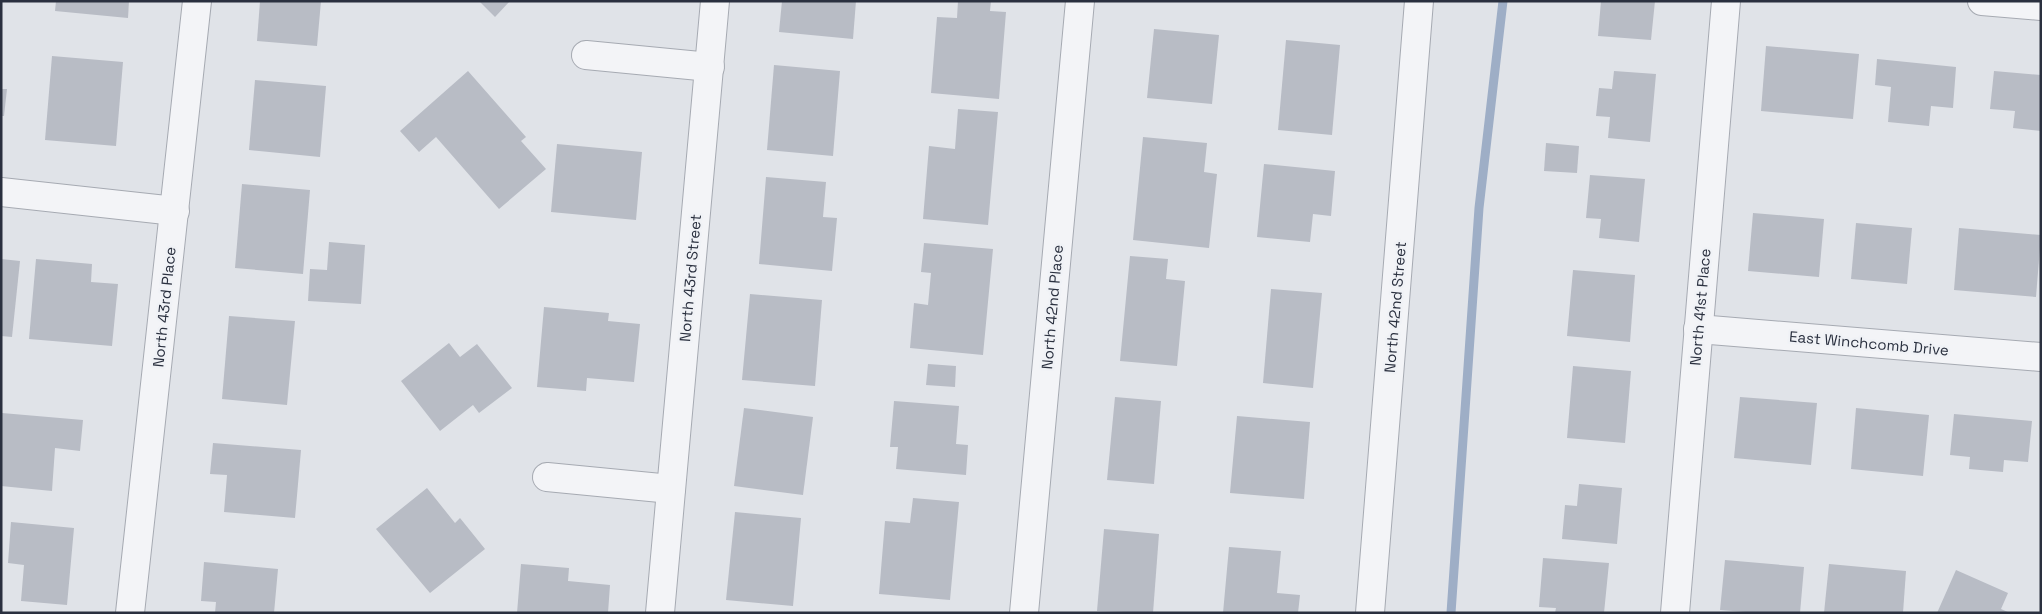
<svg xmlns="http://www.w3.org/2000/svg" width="2042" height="614" viewBox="0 0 2042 614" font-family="'Space Grotesk',sans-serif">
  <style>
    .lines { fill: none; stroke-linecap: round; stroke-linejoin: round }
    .stream { stroke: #9eaec6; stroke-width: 9 }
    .building { fill: #b8bcc5 }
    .minor-casing { stroke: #a6aab2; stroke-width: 30 }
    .minor { stroke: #f3f4f7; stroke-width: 28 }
    .labels { text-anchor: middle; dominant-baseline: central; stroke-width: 5; stroke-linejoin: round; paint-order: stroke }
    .street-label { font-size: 15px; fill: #2a303f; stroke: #f0f2f6 }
  </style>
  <rect width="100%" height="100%" fill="#e0e3e8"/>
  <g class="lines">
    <!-- stream -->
    <path class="stream" d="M1451 613 1479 208 1503 1"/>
  </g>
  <!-- building -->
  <g class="building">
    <path d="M56 1H129L128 18 55 11Z"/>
    <path d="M260 1H321L317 46 257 41Z"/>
    <path d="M479 1H510L495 17Z"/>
    <path d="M782 1H856L853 39 779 32Z"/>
    <path d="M958 1H991L990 11 1006 12 999 99 931 93 937 17 957 18Z"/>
    <path d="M1601 1H1655L1651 40 1598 36Z"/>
    <path d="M1154 29 1219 35 1212 104 1147 98Z"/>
    <path d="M1286 40 1340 45 1332 135 1278 130Z"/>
    <path d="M1766 46 1859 54 1853 119 1761 111Z"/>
    <path d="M52 56 123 62 116 146 45 140Z"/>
    <path d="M1877 59 1956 67 1953 108 1931 106 1929 126 1888 122 1891 87 1875 85Z"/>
    <path d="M774 65 840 71 833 156 767 150Z"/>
    <path d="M468 71 526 137 521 141 546 169 499 209 436 137 419 152 400 131Z"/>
    <path d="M1614 71 1656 74 1650 142 1608 138 1610 117 1596 116 1599 88 1612 89Z"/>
    <path d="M1994 71 2041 75V131L2013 128 2015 111 1990 109Z"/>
    <path d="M255 80 326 86 320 157 249 150Z"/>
    <path d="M1 89H7L4 116H1Z"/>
    <path d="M958 109 998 112 988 225 923 219 929 146 955 149Z"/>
    <path d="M1143 137 1207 143 1204 172 1217 174 1209 248 1133 240Z"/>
    <path d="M1546 143 1579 146 1577 173 1544 171Z"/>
    <path d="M557 144 642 152 636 220 551 212Z"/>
    <path d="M1264 164 1335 171 1331 216 1313 214 1310 242 1257 237Z"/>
    <path d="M1590 175 1645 179 1639 242 1599 238 1601 219 1586 218Z"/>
    <path d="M766 177 826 182 823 217 837 218 832 271 759 264Z"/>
    <path d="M242 184 310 190 303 274 235 268Z"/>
    <path d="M1753 213 1824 219 1819 277 1748 271Z"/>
    <path d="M1856 223 1912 228 1907 284 1851 279Z"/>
    <path d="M1959 228 2041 235 2036 297 1954 290Z"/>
    <path d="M329 242 365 245 361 304 308 301 310 269 327 270Z"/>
    <path d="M924 243 993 249 983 355 910 348 914 303 928 305 931 273 921 272Z"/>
    <path d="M1130 256 1168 259 1166 279 1185 281 1177 366 1120 361Z"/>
    <path d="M1 259 20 261 12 337 1 336Z"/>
    <path d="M36 259 92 264 91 282 118 284 112 346 29 339Z"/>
    <path d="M1573 270 1635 275 1630 342 1567 336Z"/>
    <path d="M1271 289 1322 293 1313 388 1263 383Z"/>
    <path d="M750 294 822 300 815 386 742 380Z"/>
    <path d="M544 307 609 313 608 321 640 324 634 382 587 378 586 391 537 387Z"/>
    <path d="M229 316 295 321 287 405 222 399Z"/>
    <path d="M449 343 460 357 477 344 512 388 479 413 473 405 440 431 401 381Z"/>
    <path d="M928 364 956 366 955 387 926 385Z"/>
    <path d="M1573 366 1631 371 1625 443 1567 438Z"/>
    <path d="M1115 397 1161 401 1154 484 1107 480Z"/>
    <path d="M1740 397 1817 403 1811 465 1734 458Z"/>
    <path d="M894 401 959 406 956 444 968 445 966 475 896 469 898 447H890Z"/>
    <path d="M744 408 813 417 803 495 734 486Z"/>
    <path d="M1856 408 1929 415 1923 476 1851 469Z"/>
    <path d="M2 413 83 420 80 451 55 448 52 491 1 486Z"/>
    <path d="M1954 414 2032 421 2028 462 2004 460 2003 472 1969 469 1970 457 1950 455Z"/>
    <path d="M1237 416 1310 422 1304 499 1230 493Z"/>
    <path d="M213 443 301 450 295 518 224 512 227 475 210 474Z"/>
    <path d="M1579 484 1622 488 1617 544 1562 539 1565 505 1577 506Z"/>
    <path d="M427 488 455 523 460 518 485 549 430 593 376 529Z"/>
    <path d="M913 498 959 502 950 600 879 594 885 521 910 523Z"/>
    <path d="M735 512 801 518 793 606 726 600Z"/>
    <path d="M11 522 74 528 67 605 21 601 24 565 8 563Z"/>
    <path d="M1104 529 1159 534 1153 613 1097 611Z"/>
    <path d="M1229 547 1281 551 1277 593 1300 595 1298 613H1223Z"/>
    <path d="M1543 558 1609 563 1604 613H1555L1556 608 1539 607Z"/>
    <path d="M1725 560 1804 567 1800 613H1758L1720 610Z"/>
    <path d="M204 562 278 569 274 613H215L216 602 201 601Z"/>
    <path d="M521 564 569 568 568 581 610 585 608 613H517Z"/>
    <path d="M1829 564 1906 571 1903 613H1824Z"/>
    <path d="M1956 570 2008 593 2001 609 2010 613H1937Z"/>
  </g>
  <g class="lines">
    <defs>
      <g id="minor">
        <path d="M1982 1 2041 6"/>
        <path d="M586 55 710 67"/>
        <path d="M1 192 175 211"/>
        <path d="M1698 329 2041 357"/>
        <path d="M547 477 671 489"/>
        <path d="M130 613 197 1"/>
        <path d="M660 613 715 1"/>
        <path d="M1024 613 1080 1"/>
        <path d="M1370 613 1419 1"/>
        <path d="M1675 613 1726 1"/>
      </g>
    </defs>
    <!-- minor casing -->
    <use href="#minor" class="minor-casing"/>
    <!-- minor -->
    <use href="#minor" class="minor"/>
  </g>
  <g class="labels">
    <!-- street labels -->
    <g class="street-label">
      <text transform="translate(690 278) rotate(-85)">North 43rd Street</text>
      <text transform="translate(164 307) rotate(-84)">North 43rd Place</text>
      <text transform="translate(1052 307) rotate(-85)">North 42nd Place</text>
      <text transform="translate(1395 307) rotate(-85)">North 42nd Street</text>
      <text transform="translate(1700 307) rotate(-85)">North 41st Place</text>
      <text transform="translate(1869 343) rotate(5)">East Winchcomb Drive</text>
    </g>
  </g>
  <!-- border -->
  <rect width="2042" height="614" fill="none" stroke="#2a303f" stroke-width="5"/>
</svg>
